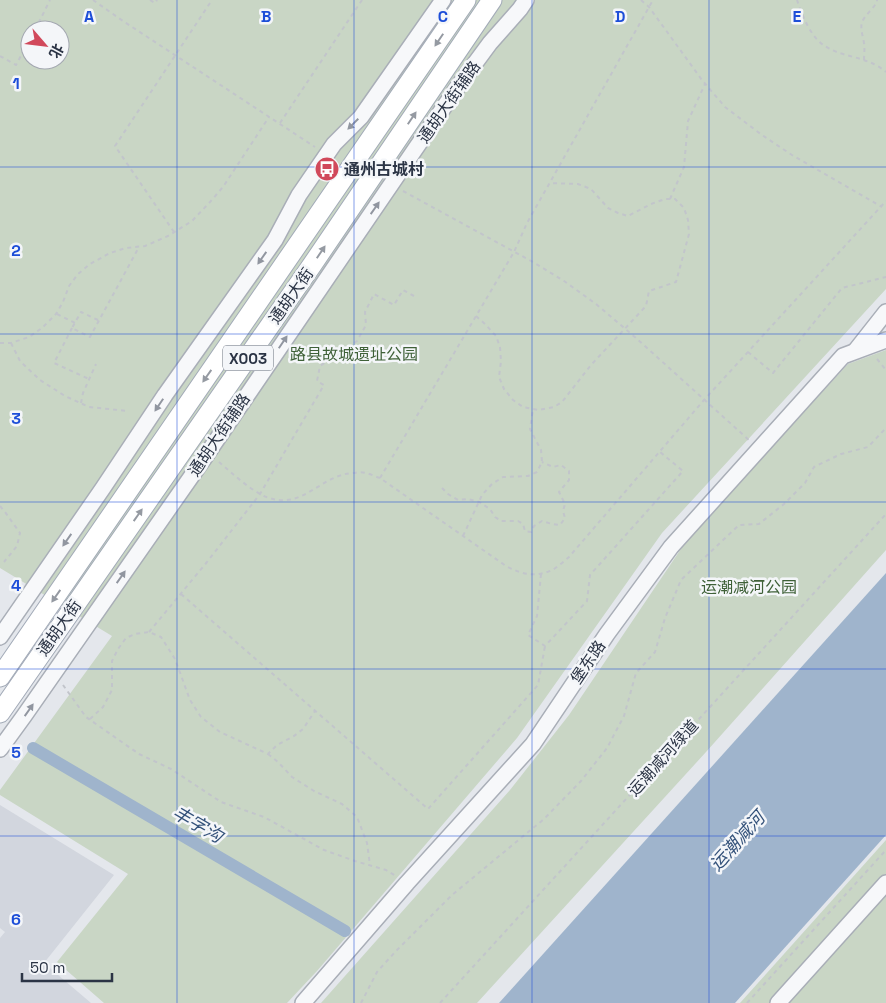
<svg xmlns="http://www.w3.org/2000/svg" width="886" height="1003" viewBox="0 0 886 1003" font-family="'Space Grotesk','Noto Sans SC',sans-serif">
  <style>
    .built { fill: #d2d6de }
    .green { fill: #c9d6c5; fill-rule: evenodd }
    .water { fill: #9fb4cc }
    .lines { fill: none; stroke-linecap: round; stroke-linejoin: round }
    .canal { stroke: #9fb4cc; stroke-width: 12 }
    .minor-casing { stroke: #a9aeb7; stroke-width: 18 }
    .major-casing { stroke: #a3abb8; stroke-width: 21 }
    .path { stroke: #c2c5cb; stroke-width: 2; stroke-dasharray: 4 4; stroke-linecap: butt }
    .minor { stroke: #f7f8fa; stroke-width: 15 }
    .major { stroke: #fff; stroke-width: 19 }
    .oneway { fill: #959aa2 }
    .oneway2 { fill: #9196a0 }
    .grid { fill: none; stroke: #1d4ed8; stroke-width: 1; stroke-opacity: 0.55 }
    .labels { text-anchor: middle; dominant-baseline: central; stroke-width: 5; stroke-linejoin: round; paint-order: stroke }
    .shield { fill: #f4f6f9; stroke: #676e7b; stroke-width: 1 }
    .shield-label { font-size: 15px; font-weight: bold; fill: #2b3445 }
    .street-label { font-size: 16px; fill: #2b3445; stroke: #f4f6f9 }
    .poi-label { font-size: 16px; font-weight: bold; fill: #2b3445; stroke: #f4f6f9; text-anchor: start }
    .park-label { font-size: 16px; fill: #3f6138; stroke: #f4f6f9 }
    .water-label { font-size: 18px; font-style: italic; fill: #34527a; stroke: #f4f6f9 }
    .grid-label { font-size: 16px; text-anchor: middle; font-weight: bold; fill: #1d4ed8; stroke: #f4f6f9; stroke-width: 5; stroke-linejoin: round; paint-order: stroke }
  </style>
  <rect width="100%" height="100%" fill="#e4e7ec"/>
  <!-- built -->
  <path class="built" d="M0 805 114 875 44 963 91 1003H0V938L5 932 0 928Z"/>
  <!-- green -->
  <g class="green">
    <path d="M0 0H886V289L662 533 517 738 317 971 287 1003H104L57 962 128 874 0 795V790L112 636 0 568ZM30 30H60V60H30Z"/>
    <path d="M886 350V550L706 752 477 1003H321L510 790 569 715 689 537 848 364Z"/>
    <path d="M886 840V1003H740Z"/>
  </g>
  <!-- water -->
  <path class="water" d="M886 573V835L735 1003H499Z"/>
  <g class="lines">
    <!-- canal -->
    <path class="canal" d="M33 748 345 931"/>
    <defs>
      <g id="minor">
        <path d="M856 350 886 312"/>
        <path d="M0 637 103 488 165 395 275 240 299 195 334 144 361 117 443 0"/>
        <path d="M0 749 24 716 207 454 459 85 490 43 520 9 526 0"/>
        <path d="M303 1003 407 883 533 744 607 634 671 547 843 356 886 340"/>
        <path d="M778 1003 886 883"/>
      </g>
      <g id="major">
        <path d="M0 677 466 0"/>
        <path d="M0 713 312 265 492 0"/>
      </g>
    </defs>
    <!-- minor casing -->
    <use href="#minor" class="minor-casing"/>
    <!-- major casing -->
    <use href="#major" class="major-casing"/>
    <!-- path -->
    <g class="path">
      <path d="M93 0 123 21 315 147"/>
      <path d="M150 0 155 3 157 0"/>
      <path d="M641 0 649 7 702 80 725 107 762 135 792 155 882 207"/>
      <path d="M797 0C802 15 811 38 825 46 838 55 855 56 869 62 875 64 881 68 886 72"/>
      <path d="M35 30 50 0"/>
      <path d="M0 56 16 65 30 39"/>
      <path d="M864 60C864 54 865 49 864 43 863 36 860 29 862 22 865 15 873 9 877 2V0"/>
      <path d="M280 123 362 0"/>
      <path d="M403 191 533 262 564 281 596 304 636 338 750 441"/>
      <path d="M670 199 684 167 688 121 705 84"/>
      <path d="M174 232 115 146 212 0"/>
      <path d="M57 314 75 323"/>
      <path d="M476 316 485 324 496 336 500 347 501 361 499 377 504 389 513 400 523 407 538 410 554 407 562 402 591 365 646 306 649 291 676 282 689 234 688 220 684 208 675 199H665L651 204 628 216 618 213 608 208 591 189 578 184 549 183"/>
      <path d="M98 320 81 312 72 328 90 337 139 247"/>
      <path d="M72 328 54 363 89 379"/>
      <path d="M0 343H11L29 337 42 328 56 314 63 302 69 286 78 274 90 264 110 253 126 248 145 246 168 236 192 221 210 202 223 187 269 117"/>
      <path d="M11 343 20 361 40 380 65 396 89 407 128 411"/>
      <path d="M748 352 773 373 842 288 886 277"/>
      <path d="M877 359 886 370"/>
      <path d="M81 403 83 393 96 364"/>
      <path d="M219 462C232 473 256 496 273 499 306 507 323 473 355 473 358 472 362 472 366 473 371 474 376 477 380 478L506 566C521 574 535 578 552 570 558 567 564 561 569 557L704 400 886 201"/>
      <path d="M380 478 514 252 527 223 653 0"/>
      <path d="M442 488 448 494 458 500 468 499 479 502 490 509 495 517 501 521H518L523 524 525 531 531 532 534 526 542 521 552 524 560 525 565 518 563 511 565 504 559 492 569 480V471L561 465 553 467 542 462"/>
      <path d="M0 506 5 512 20 533 17 546 4 562"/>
      <path d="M463 536 482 495 492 484 503 477 528 476 537 472 542 462 541 450 530 429 533 409"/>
      <path d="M541 574 537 616 528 635 545 646 587 601 590 575 683 471 660 452"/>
      <path d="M181 594 428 809 538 685 545 646"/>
      <path d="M149 632 207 562 260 494 324 385 317 381 320 366 357 341 366 325 365 312 374 294 394 305 403 290 414 296"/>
      <path d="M63 685 86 717 139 754 171 769 221 802 264 817 324 850 355 861 386 870 396 876"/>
      <path d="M90 719 103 707 112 690V661L118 649 126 638 135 634 149 632 161 637 175 659 190 700 201 717 220 732 268 754 277 745 294 736 303 729 315 711"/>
      <path d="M268 754 278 762 292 777 314 791 342 804 357 817 367 843 370 865"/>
      <path d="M361 1003 377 972 395 952 452 895 544 819 581 781 607 748 624 716 636 673 655 652 665 618 681 580 739 525 759 524 784 504 805 483 814 467 841 454 868 447 885 429 886 427"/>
      <path d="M440 1003 886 514"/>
      <path d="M747 1003 886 850"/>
    </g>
    <!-- minor -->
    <use href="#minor" class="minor"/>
    <!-- major -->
    <use href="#major" class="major"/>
  </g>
  <!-- one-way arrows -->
  <defs><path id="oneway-solid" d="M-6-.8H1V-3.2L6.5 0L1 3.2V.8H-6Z" transform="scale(1.25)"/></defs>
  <g class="oneway">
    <use href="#oneway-solid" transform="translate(439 40) rotate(124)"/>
    <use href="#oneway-solid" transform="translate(412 118) rotate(-56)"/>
    <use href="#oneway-solid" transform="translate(321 252) rotate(-56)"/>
    <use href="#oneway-solid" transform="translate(207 376) rotate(125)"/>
    <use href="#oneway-solid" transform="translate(138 515) rotate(-55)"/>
    <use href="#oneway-solid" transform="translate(56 596) rotate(125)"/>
  </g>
  <g class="oneway2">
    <use href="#oneway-solid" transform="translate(353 124) rotate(135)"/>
    <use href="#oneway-solid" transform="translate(375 208) rotate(-55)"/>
    <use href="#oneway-solid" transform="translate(262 258) rotate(125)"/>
    <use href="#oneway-solid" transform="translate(283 342) rotate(-56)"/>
    <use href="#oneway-solid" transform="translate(159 405) rotate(124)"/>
    <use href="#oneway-solid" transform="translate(67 540) rotate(125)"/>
    <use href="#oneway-solid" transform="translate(121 577) rotate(-55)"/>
    <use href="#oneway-solid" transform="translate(29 710) rotate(-55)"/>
  </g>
  <!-- grid -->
  <path class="grid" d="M177 0V1003M354 0V1003M532 0V1003M709 0V1003M0 167H886M0 334H886M0 502H886M0 669H886M0 836H886"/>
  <!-- icons -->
  <defs>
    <symbol id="bus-disc" viewBox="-11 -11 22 22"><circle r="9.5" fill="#d1495b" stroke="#f4f6f9"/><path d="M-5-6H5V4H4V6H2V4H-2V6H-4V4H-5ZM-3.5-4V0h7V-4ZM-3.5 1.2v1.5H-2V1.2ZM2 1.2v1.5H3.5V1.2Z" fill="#fff"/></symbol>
  </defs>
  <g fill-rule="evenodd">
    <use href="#bus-disc" x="313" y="155" width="28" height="28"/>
  </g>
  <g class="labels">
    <!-- shield labels -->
    <rect class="shield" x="223" y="345.5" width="50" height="25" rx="4"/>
    <g class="shield-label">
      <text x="248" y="358">X003</text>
    </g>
    <!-- street labels -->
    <g class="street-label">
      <text transform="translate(449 102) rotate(-55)">通胡大街辅路</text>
      <text transform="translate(291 296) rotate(-55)">通胡大街</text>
      <text transform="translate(219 435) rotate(-56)">通胡大街辅路</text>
      <text transform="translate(59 628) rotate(-55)">通胡大街</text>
      <text transform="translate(588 662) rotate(-56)">堡东路</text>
      <text transform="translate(663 758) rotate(-48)">运潮减河绿道</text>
    </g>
    <!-- poi labels -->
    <g class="poi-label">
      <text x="344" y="169">通州古城村</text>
    </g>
    <!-- park labels -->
    <g class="park-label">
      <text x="354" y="354">路县故城遗址公园</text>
      <text x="749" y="587">运潮减河公园</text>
    </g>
    <!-- water labels -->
    <g class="water-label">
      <text transform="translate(198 824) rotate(30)">丰字沟</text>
      <text transform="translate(737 841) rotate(-48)">运潮减河</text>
    </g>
  </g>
  <g class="grid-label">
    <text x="89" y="22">A</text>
    <text x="266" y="22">B</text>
    <text x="443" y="22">C</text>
    <text x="620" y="22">D</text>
    <text x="797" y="22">E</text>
    <text x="16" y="89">1</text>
    <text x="16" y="256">2</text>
    <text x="16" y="424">3</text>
    <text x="16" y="591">4</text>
    <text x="16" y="758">5</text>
    <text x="16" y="925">6</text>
  </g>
  <!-- north arrow -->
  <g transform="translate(45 45) rotate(118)"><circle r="24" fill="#f4f6f9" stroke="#a4a8b1"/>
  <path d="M0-4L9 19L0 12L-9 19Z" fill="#d1495b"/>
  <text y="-8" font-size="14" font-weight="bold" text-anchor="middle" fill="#2b3445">北</text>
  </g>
  <!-- scale -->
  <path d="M22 973v8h90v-8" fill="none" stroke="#2b3445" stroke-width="2.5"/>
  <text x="30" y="973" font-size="15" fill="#2b3445" stroke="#f4f6f9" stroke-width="4" paint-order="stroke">50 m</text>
</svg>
